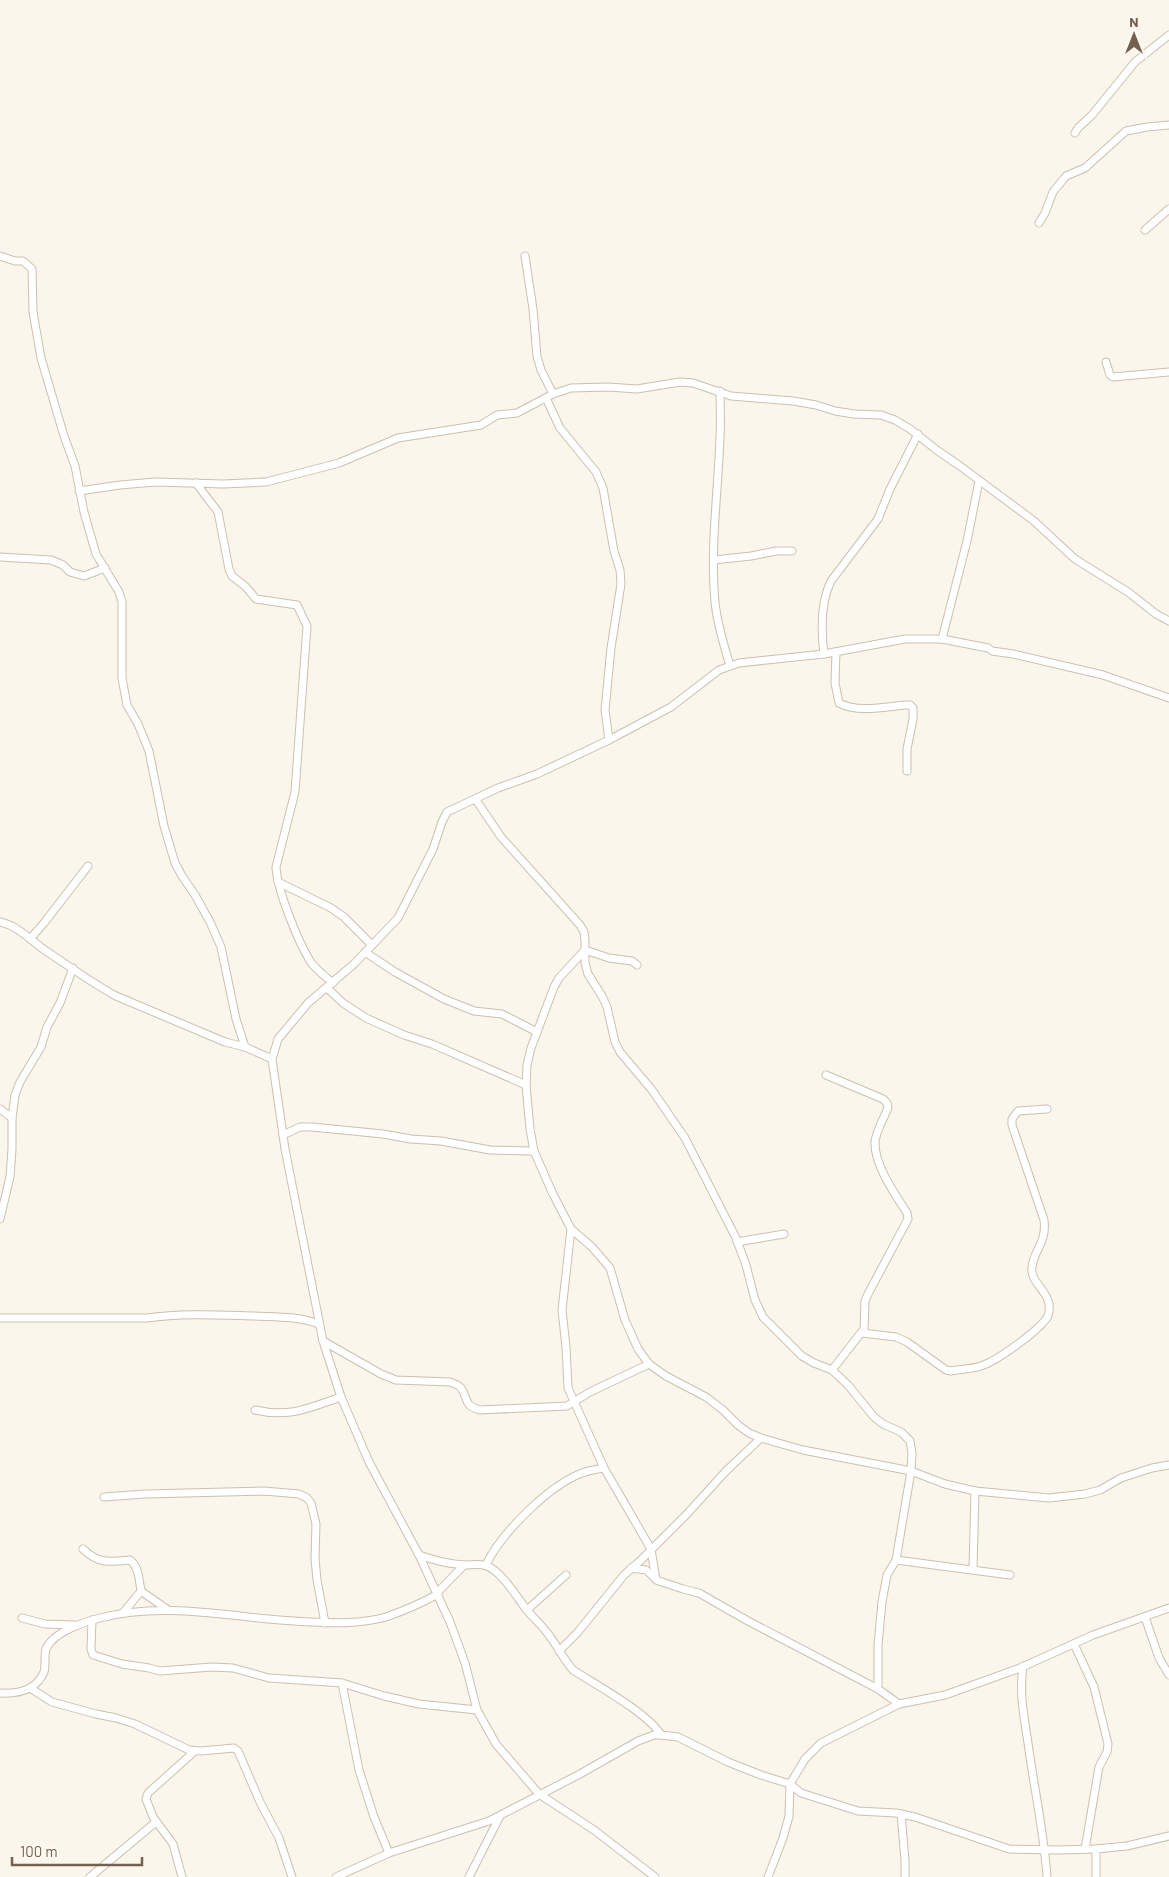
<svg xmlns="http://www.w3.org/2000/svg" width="1169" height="1877" viewBox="0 0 1169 1877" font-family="Barlow,sans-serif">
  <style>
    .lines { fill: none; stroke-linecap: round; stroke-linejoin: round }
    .street-casing { stroke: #cdbfb1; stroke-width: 9 }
    .street { stroke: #fff; stroke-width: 7 }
  </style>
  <rect width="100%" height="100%" fill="#fbf6eb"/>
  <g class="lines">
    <defs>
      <g id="street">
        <path d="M1075 133 1078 128 1092 115 1135 62 1169 35"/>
        <path d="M1039 223 1045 213 1053 192 1066 176 1085 168 1126 131 1147 127 1169 125"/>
        <path d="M1145 230 1169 209"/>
        <path d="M0 256 15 261H23L32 269 33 312 41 358 64 436 75 466 84 512 96 554 119 592 122 602V678L127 705 138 724 149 751 164 826 175 863 182 876 195 895 210 922 221 947 236 1019 245 1047"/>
        <path d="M525 256 533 309 537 356 541 370 553 394"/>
        <path d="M1106 362 1110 375 1113 377 1169 372"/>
        <path d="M720 391C720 407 721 422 720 437 718 493 710 547 715 602 717 624 724 645 730 666"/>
        <path d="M546 398 560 428 596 472 603 488 614 551 620 570 621 584 611 648 605 710 609 740"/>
        <path d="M196 483 218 512 229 569 232 576 246 587 256 599 297 605 307 626 295 792 276 867C277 890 298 941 310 961 316 970 325 976 333 983"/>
        <path d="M79 491 120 485 155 482 223 484 266 482 339 463 398 438 481 425 497 415 517 413 553 394 571 388 608 387 637 389 680 382 693 383 731 396 793 401 816 405 835 411 854 414 881 415 895 420 910 429 938 451 960 466 1034 521 1075 559 1128 592 1156 614 1169 621"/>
        <path d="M0 557 51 560 63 565 70 572 84 576 105 568"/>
        <path d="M714 560 751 556 776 551H792"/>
        <path d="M942 639 967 541 979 481"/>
        <path d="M836 652 835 683 839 703C857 713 885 707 905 705H910L913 708V719L907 749V771"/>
        <path d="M824 654C821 630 820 603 831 581L878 519 890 489 918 434"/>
        <path d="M476 800 501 837 580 925 584 932 585 940V963L588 974 602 996 607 1007 615 1042 620 1052 652 1090 685 1138 736 1238 746 1265 755 1300 763 1317 802 1356 814 1363 832 1370 848 1385 874 1417 883 1424 901 1432 910 1441 912 1453 911 1471 896 1560 887 1575 882 1602 878 1645V1689"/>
        <path d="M278 882 331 908 344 917 372 945"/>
        <path d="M0 922C19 926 31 941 46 951 69 966 92 983 116 996L225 1042 245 1047 272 1059"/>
        <path d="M30 939 44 923 88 866"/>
        <path d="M365 952 395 972 444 999 474 1011 502 1014 537 1032"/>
        <path d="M637 965 632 961 609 958 585 950 559 978 554 987 531 1048 527 1065 526 1085 530 1129 534 1151 552 1192 571 1229 592 1247 610 1268 625 1320 638 1349 649 1364 666 1376 706 1397 723 1410 738 1425 749 1433 761 1438 803 1450 911 1471 945 1484 975 1491 1049 1498 1085 1494 1100 1490 1121 1478 1152 1468 1169 1465"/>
        <path d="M327 988 343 1003 366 1018 404 1035 432 1044 526 1085"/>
        <path d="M826 1075 883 1099 887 1103 888 1108C884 1118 876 1131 875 1142 874 1165 895 1194 907 1213L908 1219 868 1294 865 1301 864 1329 832 1370"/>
        <path d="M0 1109 12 1118"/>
        <path d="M283 1135 300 1127H312L383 1134 411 1139 441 1141 490 1150 534 1151"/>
        <path d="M0 1219 10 1177 12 1149V1118L15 1095 20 1082 41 1047 47 1027 60 1003 73 968"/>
        <path d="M571 1229 562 1310 566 1347 568 1388 604 1468 651 1549 656 1580 683 1589 699 1593 748 1621 878 1689 899 1704"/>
        <path d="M737 1242 784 1234"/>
        <path d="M0 1318H147C183 1313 218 1315 254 1316 276 1317 298 1316 319 1324"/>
        <path d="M862 1333 896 1337 907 1342 946 1370 951 1371C961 1369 972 1369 981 1366 997 1361 1040 1330 1048 1316 1049 1312 1050 1308 1049 1304 1047 1290 1030 1282 1032 1267 1034 1249 1047 1243 1044 1220L1012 1125V1119L1018 1111 1047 1109"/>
        <path d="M323 1341 381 1374 396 1380 450 1382C453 1383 459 1385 461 1388 469 1398 462 1405 480 1410L567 1406 590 1392 649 1364"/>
        <path d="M255 1410C290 1418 309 1408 341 1397"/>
        <path d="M104 1497 145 1494 264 1491 299 1494 307 1498 311 1503 316 1524 315 1559 317 1580 325 1623"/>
        <path d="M83 1549C98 1564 110 1562 130 1560 139 1567 139 1580 141 1591L168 1610"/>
        <path d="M419 1555C433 1560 449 1564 464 1565 472 1565 480 1563 487 1566 502 1572 516 1596 526 1609 534 1619 544 1627 551 1638 559 1649 564 1660 573 1670 596 1685 648 1713 661 1735"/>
        <path d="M896 1560 1010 1575"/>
        <path d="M486 1565C501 1533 551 1483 585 1472 591 1470 598 1469 604 1468"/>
        <path d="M631 1568 646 1570 656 1579"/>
        <path d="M973 1569 975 1491"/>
        <path d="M437 1593 464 1565"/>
        <path d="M527 1610 566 1575"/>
        <path d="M123 1613 141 1591"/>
        <path d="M1145 1617 1159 1658 1169 1675"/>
        <path d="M22 1618 45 1624 75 1625"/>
        <path d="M92 1620 91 1649 93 1655 122 1664 149 1668 160 1671 212 1667 233 1668 269 1678 342 1683 384 1696 419 1704 477 1710"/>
        <path d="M1074 1644 1094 1687 1108 1744 1107 1752 1099 1767 1085 1849"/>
        <path d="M559 1651 578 1632 624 1575 640 1561 687 1514 726 1471 761 1438"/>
        <path d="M1023 1666C1019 1693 1024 1717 1028 1743 1034 1788 1044 1832 1047 1877"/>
        <path d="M342 1683 359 1770 374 1817 389 1853"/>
        <path d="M30 1688 52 1702 96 1714 116 1718 135 1724 189 1750 201 1751 234 1748 238 1751 260 1802 279 1838 292 1877"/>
        <path d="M0 1693C18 1694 36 1691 44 1672 46 1665 44 1656 46 1649 53 1632 84 1622 100 1618 170 1600 241 1620 311 1622 336 1623 361 1624 386 1617 403 1611 422 1603 438 1594"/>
        <path d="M901 1814 905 1860V1877"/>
        <path d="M90 1877 156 1822"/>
        <path d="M182 1877 173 1844 153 1817 146 1799 148 1793 195 1751"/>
        <path d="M336 1877 389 1853 489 1821 580 1774 638 1741 654 1735H661L678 1737 728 1762 761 1775 790 1784 801 1793 858 1811 896 1813 915 1817 1009 1849 1059 1850 1096 1849 1127 1846 1169 1836"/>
        <path d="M469 1877 500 1816"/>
        <path d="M655 1877 594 1830 539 1794 496 1744 477 1710 465 1663 450 1622 419 1555 369 1462 341 1397 323 1341 285 1149 272 1059 278 1039 308 1003 354 964 398 918 433 849 442 822 447 812 498 788 537 774 609 740 671 707 719 670 739 663 824 654 905 639H942L988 648 992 651 1013 654 1103 675 1169 698"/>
        <path d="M768 1877 783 1838 789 1816 790 1784 805 1759 821 1743 899 1704 945 1695 1020 1668 1093 1635 1169 1608"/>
        <path d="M1096 1877V1849"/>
      </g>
    </defs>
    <!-- street casing -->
    <use href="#street" class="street-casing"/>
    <!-- street -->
    <use href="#street" class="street"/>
  </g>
  <!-- north arrow -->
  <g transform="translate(1134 35)" stroke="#fefaf1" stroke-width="4" paint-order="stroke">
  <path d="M0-4L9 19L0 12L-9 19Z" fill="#755f4f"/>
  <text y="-8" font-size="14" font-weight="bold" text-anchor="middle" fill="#755f4f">N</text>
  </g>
  <!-- scale -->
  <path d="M12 1857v8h130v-8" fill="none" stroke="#755f4f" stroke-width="2.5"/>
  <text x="20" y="1857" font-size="15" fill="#755f4f" stroke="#fefaf1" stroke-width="4" paint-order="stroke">100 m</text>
</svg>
